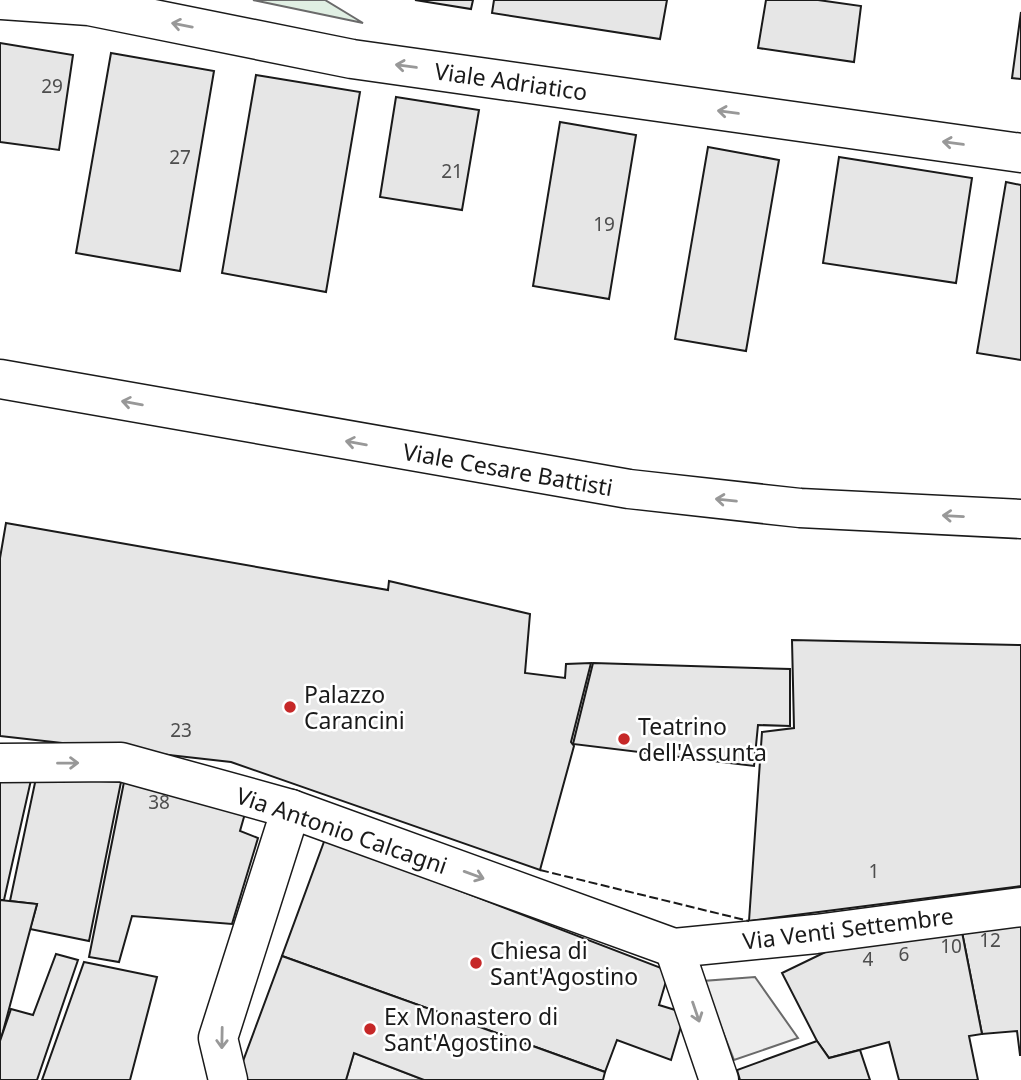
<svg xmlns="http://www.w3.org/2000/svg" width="1021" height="1080" viewBox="0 0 1021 1080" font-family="'Noto Sans',sans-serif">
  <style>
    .green { fill: #e0efe3; stroke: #6a6a6a; stroke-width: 2 }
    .parking { fill: #ededed; stroke: #6a6a6a; stroke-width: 2 }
    .building { fill: #e6e6e6; stroke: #1a1a1a; stroke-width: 2 }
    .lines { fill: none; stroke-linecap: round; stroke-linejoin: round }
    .street-casing { stroke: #1a1a1a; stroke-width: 41 }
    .secondary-casing { stroke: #1a1a1a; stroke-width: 41 }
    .street { stroke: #fff; stroke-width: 38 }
    .secondary { stroke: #fff; stroke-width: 38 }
    .fence { stroke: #1a1a1a; stroke-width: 2; stroke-dasharray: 9 3.5; stroke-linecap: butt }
    .oneway { stroke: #989898 }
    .poi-dot { fill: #c62828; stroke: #fff; stroke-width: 2.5 }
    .labels { text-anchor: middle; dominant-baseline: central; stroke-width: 5; stroke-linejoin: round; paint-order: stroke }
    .number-label { font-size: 19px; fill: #4d4d4d }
    .street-label { font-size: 23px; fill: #1a1a1a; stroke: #fff }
    .poi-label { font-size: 23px; fill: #1a1a1a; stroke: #fff; text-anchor: start }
  </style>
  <rect width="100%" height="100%" fill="#fff"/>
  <!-- green -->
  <path class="green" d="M253 0H325L363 23Z"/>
  <!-- parking -->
  <g class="parking">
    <path d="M755 977 798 1038 734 1060 703 981Z"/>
    <path d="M354 1053 424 1080H346Z"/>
  </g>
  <!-- building -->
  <g class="building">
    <path d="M415 0H473L471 9Z"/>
    <path d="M494 0H667L660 39 492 13Z"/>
    <path d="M766 0H818L861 6 854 62 758 48Z"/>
    <path d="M1021 12V79L1012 78Z"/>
    <path d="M0 43 73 55 59 150 0 142Z"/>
    <path d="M111 53 214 71 180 271 76 253Z"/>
    <path d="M256 75 360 92 326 292 222 273Z"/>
    <path d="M396 97 479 110 462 210 380 197Z"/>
    <path d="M560 122 636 135 609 299 533 286Z"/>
    <path d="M708 147 779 160 746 351 675 339Z"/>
    <path d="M839 157 972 178 956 283 823 263Z"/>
    <path d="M1006 182 1021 185V360L977 353Z"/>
    <path d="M6 523 388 590 389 581 530 614 525 673 565 678 566 664 591 663 571 742 574 746 540 870 231 762 0 736V558Z"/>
    <path d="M792 640 1021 645V886L749 921 762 732 794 728Z"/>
    <path d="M593 663 790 669V726L758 725 754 766 573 744Z"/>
    <path d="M126 772 248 803 240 831 258 838 232 924 132 916 119 962 89 957Z"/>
    <path d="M36 778 121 782 89 941 30 929 37 904 10 901Z"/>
    <path d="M0 780H31L4 900H0Z"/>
    <path d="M325 839 669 971 659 1005 685 1013 671 1060 617 1040 605 1072 282 956Z"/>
    <path d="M0 900 37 904 1 1039H0Z"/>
    <path d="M1021 918V1055H1020L1017 1031 982 1034 961 927Z"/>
    <path d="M961 927 982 1034 969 1036 978 1080H899L889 1042 829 1058 817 1041 782 973 842 944Z"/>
    <path d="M56 954 78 960 37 1080H0V1041L11 1009 33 1015Z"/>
    <path d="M282 956 605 1072 603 1080H424L354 1053 346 1080H236Z"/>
    <path d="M84 962 157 977 130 1080H42Z"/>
    <path d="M817 1041 829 1058 860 1050 870 1080H740L737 1070Z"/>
  </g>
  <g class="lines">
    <defs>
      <g id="street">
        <path d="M2 0 89 6 352 59 1021 153"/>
        <path d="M0 763 121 762 291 809 674 948 816 934 1021 907"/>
        <path d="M674 948 719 1080"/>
        <path d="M228 1080 218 1038 291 809"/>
      </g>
      <path id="secondary" d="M0 379 629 489 800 508 1021 519"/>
    </defs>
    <!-- street casing -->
    <use href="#street" class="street-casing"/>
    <!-- secondary casing -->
    <use href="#secondary" class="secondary-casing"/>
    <!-- street -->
    <use href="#street" class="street"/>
    <!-- secondary -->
    <use href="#secondary" class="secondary"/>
    <!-- fence -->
    <path class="fence" d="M540 870 749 921"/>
  </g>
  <!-- one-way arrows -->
  <defs><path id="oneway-shaft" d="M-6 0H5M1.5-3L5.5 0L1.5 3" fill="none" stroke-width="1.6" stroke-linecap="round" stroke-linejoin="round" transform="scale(1.75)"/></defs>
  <g class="oneway">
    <use href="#oneway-shaft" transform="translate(182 25) rotate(-169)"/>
    <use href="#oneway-shaft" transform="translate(406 66) rotate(-172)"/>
    <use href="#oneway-shaft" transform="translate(728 112) rotate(-172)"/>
    <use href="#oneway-shaft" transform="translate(953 143) rotate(-172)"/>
    <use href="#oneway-shaft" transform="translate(132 403) rotate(-170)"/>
    <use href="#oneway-shaft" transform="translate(356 443) rotate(-170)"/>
    <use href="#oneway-shaft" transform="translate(726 500) rotate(-174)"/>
    <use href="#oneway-shaft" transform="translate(953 516) rotate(-177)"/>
    <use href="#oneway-shaft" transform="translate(68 763) rotate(-1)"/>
    <use href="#oneway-shaft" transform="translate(474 875) rotate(20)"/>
    <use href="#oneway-shaft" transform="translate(696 1012) rotate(71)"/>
    <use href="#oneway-shaft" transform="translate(222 1038) rotate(91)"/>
  </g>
  <!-- markers -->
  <g class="poi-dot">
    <circle cx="290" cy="707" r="7"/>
    <circle cx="624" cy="739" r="7"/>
    <circle cx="476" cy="963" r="7"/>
    <circle cx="370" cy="1029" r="7"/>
  </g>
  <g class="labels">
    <!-- number labels -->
    <g class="number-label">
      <text x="52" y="86">29</text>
      <text x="180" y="157">27</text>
      <text x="452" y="171">21</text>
      <text x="604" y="224">19</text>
      <text x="181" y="730">23</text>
      <text x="159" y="802">38</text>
      <text x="874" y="871">1</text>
      <text x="990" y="940">12</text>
      <text x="951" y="946">10</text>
      <text x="904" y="954">6</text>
      <text x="868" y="959">4</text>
    </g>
    <!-- street labels -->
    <g class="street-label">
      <text transform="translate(511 81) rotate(8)">Viale Adriatico</text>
      <text transform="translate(508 469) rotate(10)">Viale Cesare Battisti</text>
      <text transform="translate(342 830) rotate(19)">Via Antonio Calcagni</text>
      <text transform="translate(848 928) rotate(-7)">Via Venti Settembre</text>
    </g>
    <!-- poi labels -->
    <g class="poi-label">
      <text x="304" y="694">Palazzo<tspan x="304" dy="26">Carancini</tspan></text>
      <text x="638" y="726">Teatrino<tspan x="638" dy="26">dell'Assunta</tspan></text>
      <text x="490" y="950">Chiesa di<tspan x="490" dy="26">Sant'Agostino</tspan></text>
      <text x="384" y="1016">Ex Monastero di<tspan x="384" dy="26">Sant'Agostino</tspan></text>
    </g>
  </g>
</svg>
